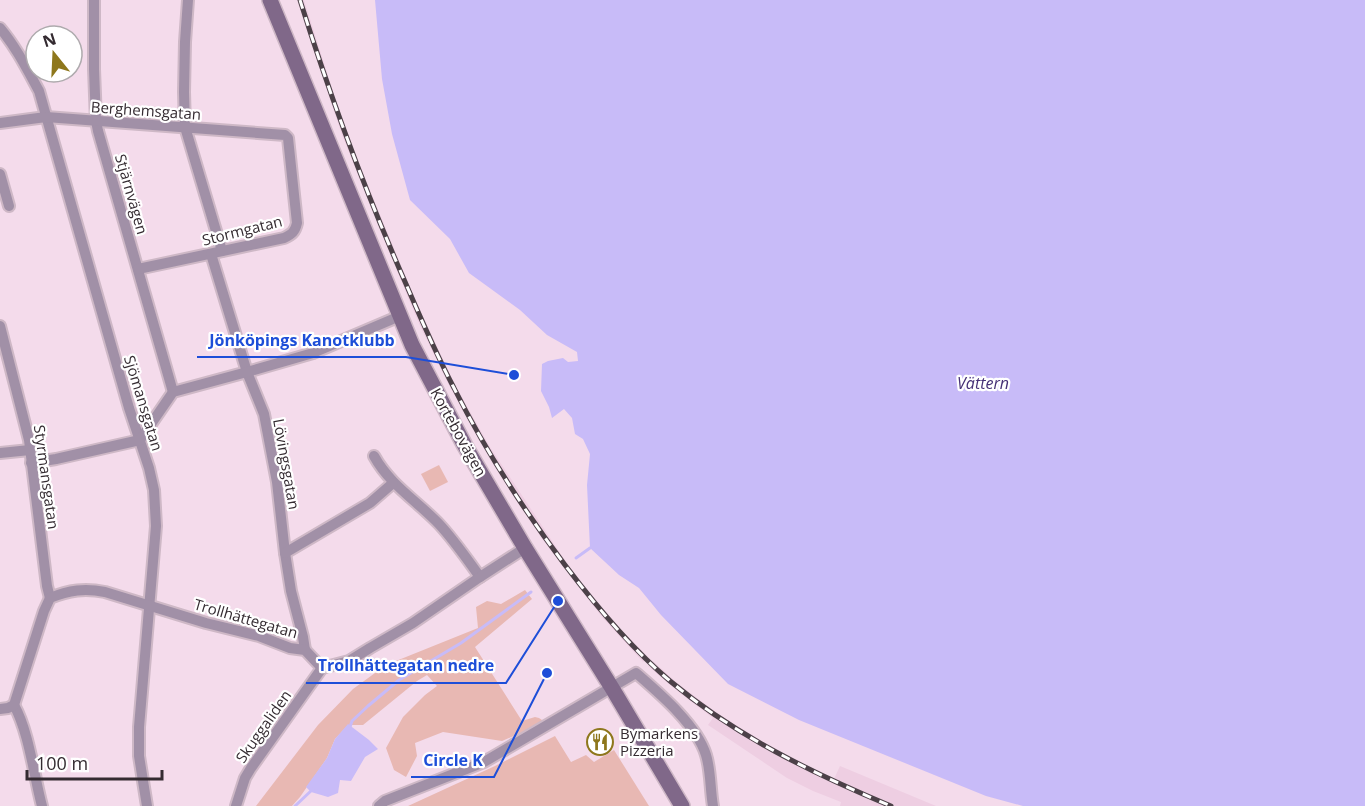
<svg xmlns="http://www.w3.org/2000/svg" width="1365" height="806" viewBox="0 0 1365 806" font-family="'Open Sans',sans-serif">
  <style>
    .built { fill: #eecee2 }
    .green { fill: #e8b8b3 }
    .water { fill: #c8bbf8 }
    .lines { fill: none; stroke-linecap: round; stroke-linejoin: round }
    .stream { stroke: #c8bbf8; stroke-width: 3 }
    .street-casing { stroke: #ceb8c6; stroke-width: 14 }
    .secondary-casing { stroke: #ceb8c6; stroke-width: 18 }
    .street { stroke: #a190a7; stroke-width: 10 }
    .secondary { stroke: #806889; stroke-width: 15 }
    .rail-casing { stroke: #4c4148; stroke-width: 5 }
    .rail { stroke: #fff; stroke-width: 3; stroke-dasharray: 9; stroke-linecap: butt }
    .labels { text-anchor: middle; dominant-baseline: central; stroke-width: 4.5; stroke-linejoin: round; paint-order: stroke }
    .street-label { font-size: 15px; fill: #342b31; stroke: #fff }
    .poi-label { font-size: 15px; fill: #342b31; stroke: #fff; text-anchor: start }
    .water-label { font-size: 16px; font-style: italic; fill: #453076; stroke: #fff }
    .leader { fill: none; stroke: #1d4ed8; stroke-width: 2 }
    .callout-dot { fill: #1d4ed8; stroke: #fff; stroke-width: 2 }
    .callout-label { font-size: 16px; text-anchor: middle; font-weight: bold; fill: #1d4ed8; stroke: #fff; stroke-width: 4.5; stroke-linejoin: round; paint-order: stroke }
  </style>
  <rect width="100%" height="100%" fill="#f4dbeb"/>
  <!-- built -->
  <g class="built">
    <path d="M297 0H304L337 104 357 159 417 304 456 387 490 447 566 562 587 590 619 628 648 657 643 662 602 617 543 540 509 489 450 387 421 328 409 300 342 135Z"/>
    <path d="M653 661 677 683 721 716 786 756 834 779 840 766 936 806H840L841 802 813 791 787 778 708 725 713 718 680 693 648 666Z"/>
  </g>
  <!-- green -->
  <g class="green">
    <path d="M439 465 448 482 430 491 421 474Z"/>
    <path d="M525 590 532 599 475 647 522 721 535 717 539 718 542 720 541 724 502 741 443 732 415 743 417 756 406 777 394 770 386 748 403 717 425 695 437 686 427 675 417 681 363 725H348L335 739 327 758 300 797 292 806H256L318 725 353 689 386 665 478 628 476 607 487 601 501 604Z"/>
    <path d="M555 736 571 762 586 755 594 762 614 750 649 806H408L495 766Z"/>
  </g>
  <!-- water -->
  <g class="water">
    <path d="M375 0H1365V806H1023L986 796 799 720 728 684 661 615 639 588 619 575 590 548 587 485 590 454 583 439 575 434 572 418 564 409 552 418 549 407 541 391 542 364 548 361 563 358 568 362 578 361 577 352 547 335 520 310 469 273 450 239 410 200 392 134 382 79Z"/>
    <path d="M348 724 369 740 378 749 365 757 351 781 340 780 338 793 328 797 311 792 306 787 327 758 335 739Z"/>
  </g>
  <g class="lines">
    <!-- stream -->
    <g class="stream">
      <path d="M576 558 590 548"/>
      <path d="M349 730 352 721 368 706 399 680 461 643 531 592"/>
      <path d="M295 806 313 789"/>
    </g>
    <defs>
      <g id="street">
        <path d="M94 0V69L96 121 98 131 173 392"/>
        <path d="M188 0 185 42 184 92 185 127 222 251"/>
        <path d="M0 28C16 47 27 69 39 91L129 408 149 468 154 490 156 526 139 727V756L147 806"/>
        <path d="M0 123 46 117 285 135 288 138 297 223C295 232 292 234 284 238L138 269"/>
        <path d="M0 174 9 206"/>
        <path d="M211 254 247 372 264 414 277 482 285 553 291 591 303 637 305 650"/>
        <path d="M0 326 29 440 47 586 50 598"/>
        <path d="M0 453 30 450"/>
        <path d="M374 456C390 485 417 501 439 524 454 540 467 559 480 577"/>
        <path d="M31 463 56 459 140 440 173 392 247 372 313 353 400 316"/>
        <path d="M285 553 370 503 393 483"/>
        <path d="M14 705C29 732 34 776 42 806"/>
        <path d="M0 709 8 708 14 705 44 611 50 598C69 590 85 588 105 592L206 623 259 636 290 648 305 650 322 668 349 661 370 648 413 623 480 577 525 548"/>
        <path d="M236 806 245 778 251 768 322 668"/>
        <path d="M379 806 385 801 484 762 636 673C659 693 697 725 706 755 711 771 710 789 713 806"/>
      </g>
      <path id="secondary" d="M270 0 412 345 465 446 525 548 612 688 682 806"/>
    </defs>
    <!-- street casing -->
    <use href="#street" class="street-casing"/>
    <!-- secondary casing -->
    <use href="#secondary" class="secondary-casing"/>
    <!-- street -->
    <use href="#street" class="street"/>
    <!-- secondary -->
    <use href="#secondary" class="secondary"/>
    <defs>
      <path id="rail" d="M300 0C330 96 365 191 406 284 421 319 436 354 454 388 485 450 523 509 565 565 596 606 630 647 670 681 736 736 812 773 891 806"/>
    </defs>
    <!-- rail casing -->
    <use href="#rail" class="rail-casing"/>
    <!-- rail -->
    <use href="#rail" class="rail"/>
  </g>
  <!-- icons -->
  <defs>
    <symbol id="restaurant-ring" viewBox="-11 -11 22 22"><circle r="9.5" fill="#fff" stroke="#8e771c" stroke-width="1.5"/><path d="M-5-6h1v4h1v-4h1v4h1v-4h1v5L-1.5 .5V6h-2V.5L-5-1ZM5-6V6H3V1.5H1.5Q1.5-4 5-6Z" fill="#8e771c"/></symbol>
  </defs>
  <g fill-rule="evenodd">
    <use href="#restaurant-ring" x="585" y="727" width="30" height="30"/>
  </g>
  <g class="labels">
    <!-- street labels -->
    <g class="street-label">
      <text transform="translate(146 110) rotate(4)">Berghemsgatan</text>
      <text transform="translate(132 194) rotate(74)">Stjärnvägen</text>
      <text transform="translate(242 230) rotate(-14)">Stormgatan</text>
      <text transform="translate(144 403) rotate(73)">Sjömansgatan</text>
      <text transform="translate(459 432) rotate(61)">Kortebovägen</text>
      <text transform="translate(287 464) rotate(80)">Lövingsgatan</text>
      <text transform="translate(47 477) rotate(82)">Styrmansgatan</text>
      <text transform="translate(246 618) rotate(16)">Trollhättegatan</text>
      <text transform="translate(263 726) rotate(-55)">Skuggaliden</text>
    </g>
    <!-- poi labels -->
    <g class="poi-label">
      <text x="620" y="733">Bymarkens<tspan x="620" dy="17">Pizzeria</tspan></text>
    </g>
    <!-- water labels -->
    <g class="water-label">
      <text x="983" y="383">Vättern</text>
    </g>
  </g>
  <!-- callouts -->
  <path class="leader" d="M514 375L406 357H197M558 601L506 683H306M547 673L494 777H411"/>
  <g class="callout-dot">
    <circle cx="514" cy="375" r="6"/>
    <circle cx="558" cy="601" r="6"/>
    <circle cx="547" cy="673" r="6"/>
  </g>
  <g class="callout-label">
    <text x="302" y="346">Jönköpings Kanotklubb</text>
    <text x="406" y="671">Trollhättegatan nedre</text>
    <text x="453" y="766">Circle K</text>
  </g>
  <!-- north arrow -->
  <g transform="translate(54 54) rotate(342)"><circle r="28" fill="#ffffff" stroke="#aeaaad" stroke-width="1.5"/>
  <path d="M0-4.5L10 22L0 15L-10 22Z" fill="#8e771c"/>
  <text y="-9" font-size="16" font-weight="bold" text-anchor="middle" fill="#342b31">N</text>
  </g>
  <!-- scale -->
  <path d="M27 770v9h135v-9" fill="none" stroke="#342b31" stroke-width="3"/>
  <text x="36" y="770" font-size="18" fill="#342b31" stroke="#ffffff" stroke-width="4.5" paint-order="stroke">100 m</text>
</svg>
